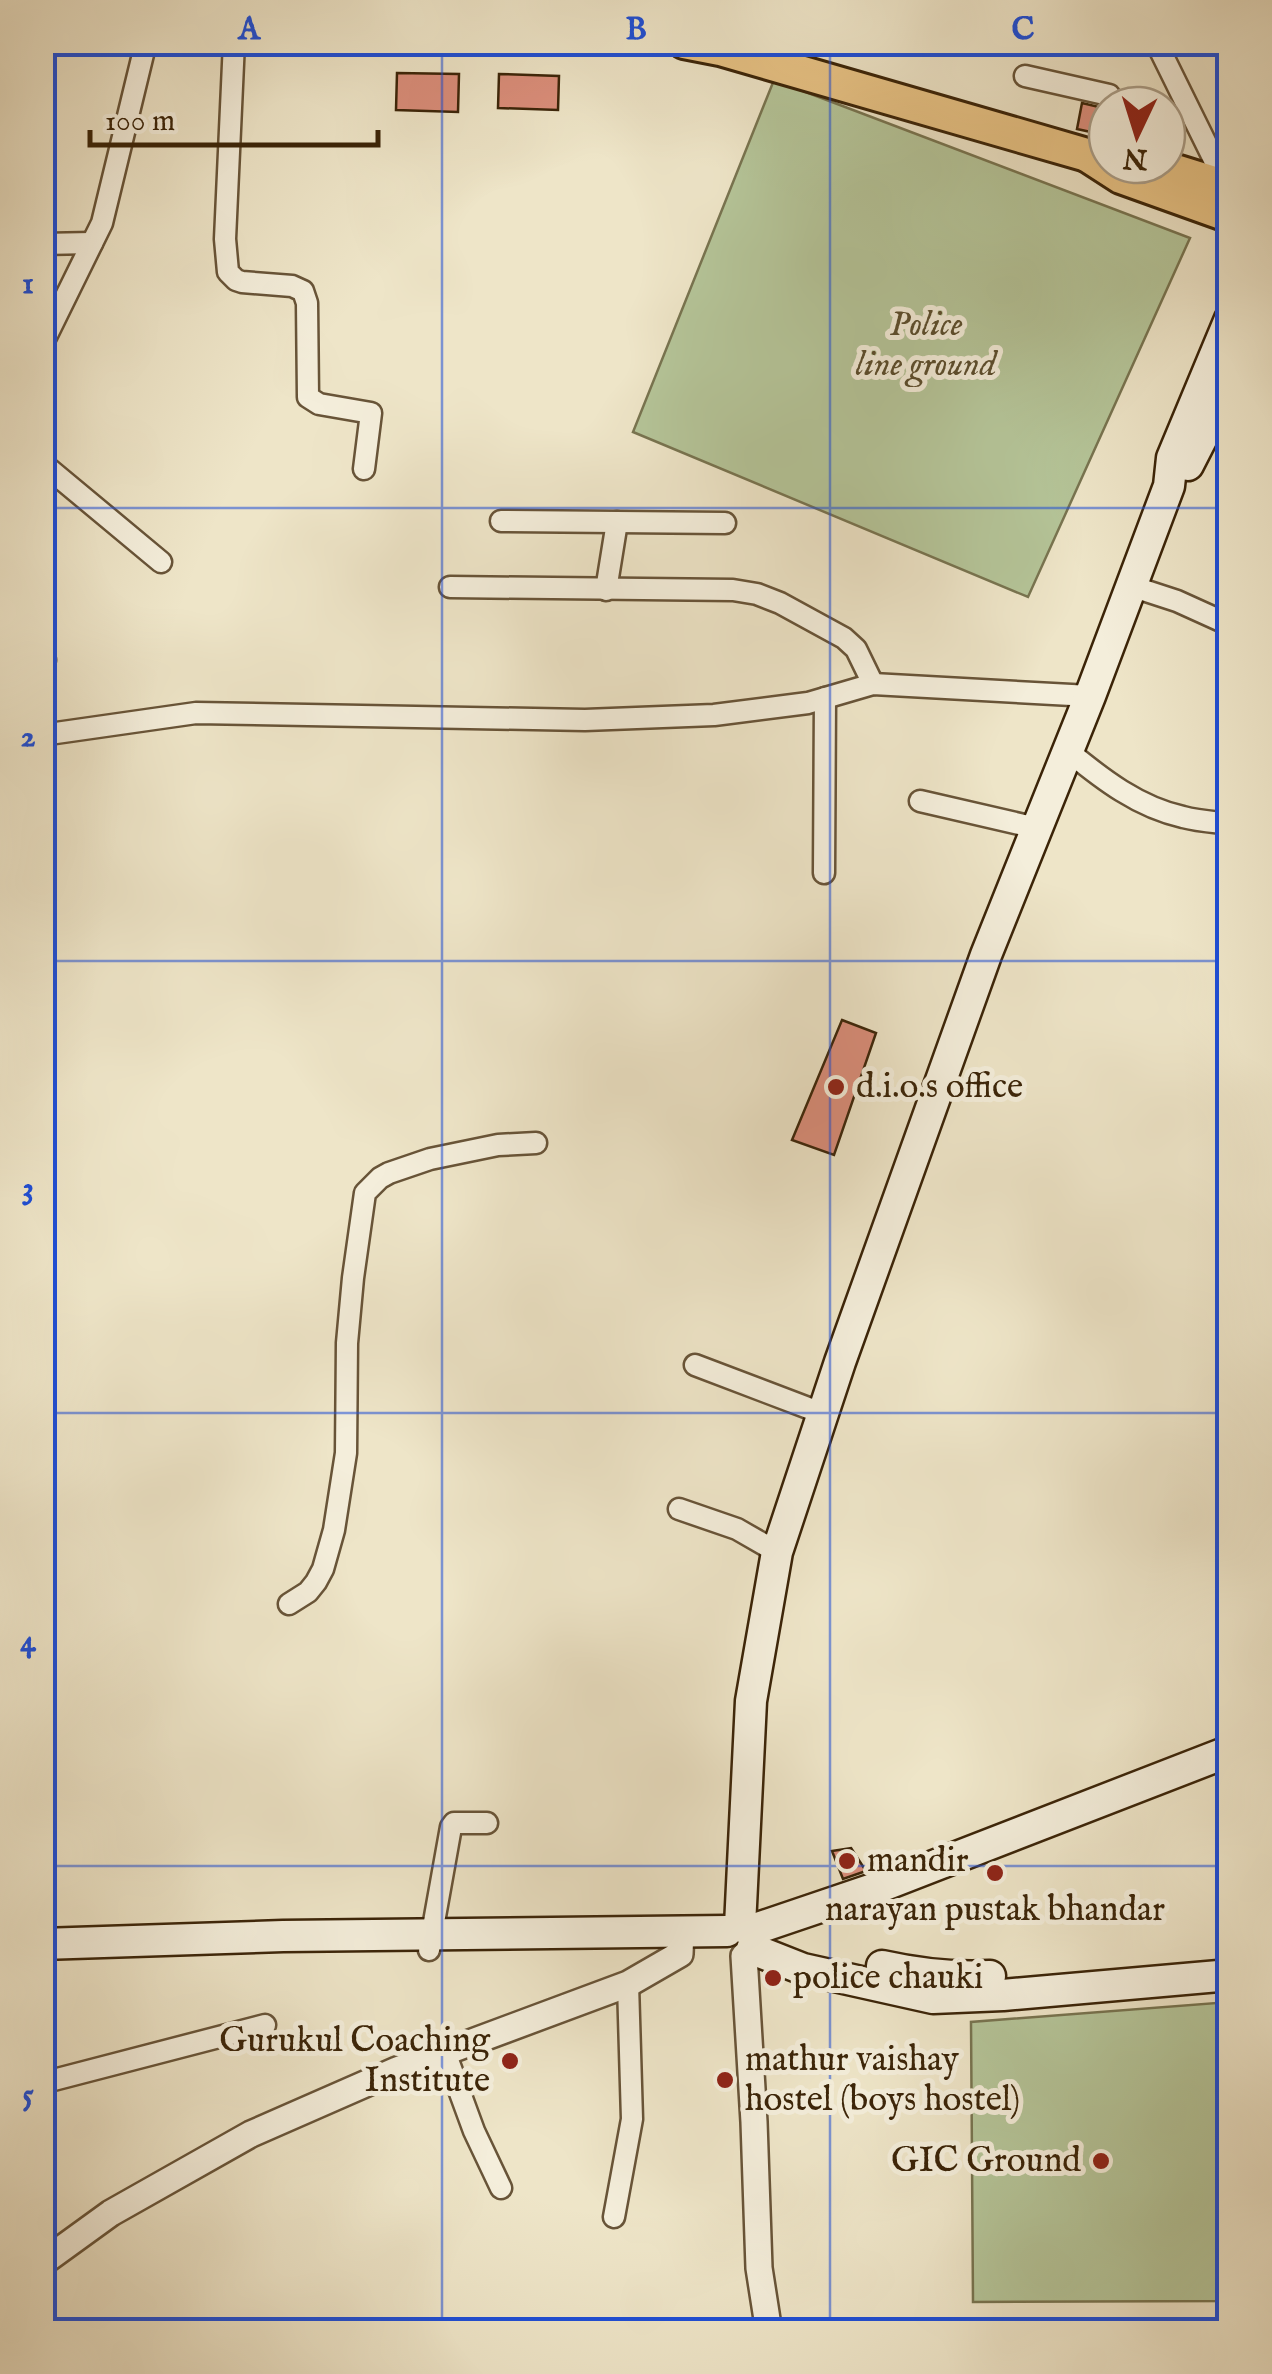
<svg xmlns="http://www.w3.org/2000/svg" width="1272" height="2374" viewBox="0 0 1272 2374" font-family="'IM FELL English',serif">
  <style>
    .green { fill: #b5c599; stroke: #787450; stroke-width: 2.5 }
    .building { fill: #db8e7b; stroke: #3b2408; stroke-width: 2.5 }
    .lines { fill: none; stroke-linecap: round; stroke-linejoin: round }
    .minor-casing { stroke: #685438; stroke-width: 25 }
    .tertiary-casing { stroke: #685438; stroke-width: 30 }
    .secondary-casing { stroke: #3b2408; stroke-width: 35 }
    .primary-casing { stroke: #3b2408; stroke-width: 38 }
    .minor { stroke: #f4eedb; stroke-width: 20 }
    .tertiary { stroke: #f4eedb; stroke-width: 25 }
    .secondary { stroke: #f4eedb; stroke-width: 30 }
    .primary { stroke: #e7c284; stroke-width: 32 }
    .grid { fill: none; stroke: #1d4ed8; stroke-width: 2.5; stroke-opacity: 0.55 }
    .poi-dot { fill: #8f2418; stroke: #f4eedb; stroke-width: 4 }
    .labels { text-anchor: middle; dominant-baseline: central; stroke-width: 10; stroke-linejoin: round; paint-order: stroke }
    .park-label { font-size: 35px; font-style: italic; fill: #5a4c2c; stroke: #f4eedb }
    .poi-label { font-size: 35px; fill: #3b2408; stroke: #f4eedb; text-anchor: start }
    .neatline { fill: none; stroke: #1d4ed8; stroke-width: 4 }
    .grid-label { font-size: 32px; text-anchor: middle; font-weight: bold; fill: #1d4ed8 }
  </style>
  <rect width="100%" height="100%" fill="#eee5c8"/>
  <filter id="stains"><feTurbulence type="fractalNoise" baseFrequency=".002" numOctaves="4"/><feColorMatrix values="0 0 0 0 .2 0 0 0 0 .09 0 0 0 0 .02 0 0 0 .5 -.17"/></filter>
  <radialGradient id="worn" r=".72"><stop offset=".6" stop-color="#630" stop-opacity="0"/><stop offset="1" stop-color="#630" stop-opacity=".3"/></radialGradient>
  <!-- green -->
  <g class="green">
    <path d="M774 80 1190 238 1028 597 633 432Z"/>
    <path d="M1229 2002V2301L973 2302 971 2022Z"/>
  </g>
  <!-- building -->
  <g class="building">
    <path d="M397 73 459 74 458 112 396 110Z"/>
    <path d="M499 74 559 76 558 110 498 108Z"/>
    <path d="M1082 103 1099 107 1104 116 1100 134 1077 129Z"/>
    <path d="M842 1020 876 1033 834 1155 792 1140Z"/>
    <path d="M851 1848 866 1871 843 1879 832 1851Z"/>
  </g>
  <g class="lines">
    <defs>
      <g id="minor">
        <path d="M234 42 225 239 228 272 236 280 242 282 292 286 303 291 307 303 308 397 319 404 371 413 364 469"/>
        <path d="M1156 42 1228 188"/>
        <path d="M1025 76 1109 95 1113 105"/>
        <path d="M42 244 92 243"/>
        <path d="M42 345 102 223 146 42"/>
        <path d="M42 463 161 562"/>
        <path d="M501 521 725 523"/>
        <path d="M1131 586 1177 601 1230 625"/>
        <path d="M450 587 733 590 757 594 780 603 844 638 856 649 873 684"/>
        <path d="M606 590 617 522"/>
        <path d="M42 658 45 660"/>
        <path d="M42 735 196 713 585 720 714 715 808 703 873 684 1090 696"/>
        <path d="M1068 751C1102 779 1138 807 1183 817 1198 821 1214 822 1230 824"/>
        <path d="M920 801 1037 828"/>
        <path d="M824 873 825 698"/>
        <path d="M695 1365 824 1414"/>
        <path d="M679 1509 737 1529 777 1552"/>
        <path d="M289 1604 308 1592 316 1582 323 1569 334 1530 346 1453 347 1343 353 1278 365 1193 380 1178 389 1173 430 1159 498 1145 536 1143"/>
        <path d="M429 1950 451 1827 454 1823H487"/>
        <path d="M445 2052 474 2131 501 2188"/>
        <path d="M42 2083 265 2025"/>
        <path d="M614 2217 632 2119 628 1984"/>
      </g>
      <g id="tertiary">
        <path d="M744 1956 754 2122 759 2268 769 2332"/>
        <path d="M42 2263 111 2213 251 2134 397 2070 628 1984 680 1954 681 1930"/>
      </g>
      <g id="secondary">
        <path d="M1188 465 1230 383"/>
        <path d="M740 1926 751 1701 777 1552 840 1362 986 955 1090 696 1169 486 1172 458 1230 319"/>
        <path d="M749 1931 882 1886 1230 1751"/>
        <path d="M42 1944 283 1936 727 1931"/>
        <path d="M752 1949 803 1969 933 1998 1003 1995 1230 1975"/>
        <path d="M882 1966C918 1974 954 1978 990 1976"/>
      </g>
      <g id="primary">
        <path d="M684 42 720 49 1087 155H1107"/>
        <path d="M1087 155 1121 177 1230 216"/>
        <path d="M1156 165 1230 188"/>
      </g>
    </defs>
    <!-- minor casing -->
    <use href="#minor" class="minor-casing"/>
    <!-- tertiary casing -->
    <use href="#tertiary" class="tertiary-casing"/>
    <!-- secondary casing -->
    <use href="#secondary" class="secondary-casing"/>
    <!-- primary casing -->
    <use href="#primary" class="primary-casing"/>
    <!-- minor -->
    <use href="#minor" class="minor"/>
    <!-- tertiary -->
    <use href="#tertiary" class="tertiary"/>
    <!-- secondary -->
    <use href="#secondary" class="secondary"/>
    <!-- primary -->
    <use href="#primary" class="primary"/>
  </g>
  <!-- grid -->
  <path class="grid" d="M442 42V2332M830 42V2332M42 508H1230M42 961H1230M42 1413H1230M42 1866H1230"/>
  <!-- markers -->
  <g class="poi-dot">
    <circle cx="836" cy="1087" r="10"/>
    <circle cx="847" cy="1861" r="10"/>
    <circle cx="995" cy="1873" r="10"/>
    <circle cx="773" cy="1978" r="10"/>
    <circle cx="510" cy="2061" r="10"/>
    <circle cx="725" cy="2080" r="10"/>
    <circle cx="1101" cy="2161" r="10"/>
  </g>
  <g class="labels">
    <!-- park labels -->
    <g class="park-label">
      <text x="926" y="325">Police<tspan x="926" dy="40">line ground</tspan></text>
    </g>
    <!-- poi labels -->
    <g class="poi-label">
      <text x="856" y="1087">d.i.o.s office</text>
      <text x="867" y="1861">mandir</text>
      <text x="995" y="1910" text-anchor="middle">narayan pustak bhandar</text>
      <text x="793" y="1978">police chauki</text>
      <text x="490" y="2041" text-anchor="end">Gurukul Coaching<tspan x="490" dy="40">Institute</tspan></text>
      <text x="745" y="2060">mathur vaishay<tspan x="745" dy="40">hostel (boys hostel)</tspan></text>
      <text x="1081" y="2161" text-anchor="end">GIC Ground</text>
    </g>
  </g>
  <!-- margin -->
  <rect width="1272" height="2374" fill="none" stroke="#eee5c8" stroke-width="110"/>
  <!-- north arrow -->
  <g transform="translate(1137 135) rotate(184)"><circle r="48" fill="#f4eedb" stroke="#aa9d87" stroke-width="2.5"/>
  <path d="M0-8L18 38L0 25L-18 38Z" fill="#8f2418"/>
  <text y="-15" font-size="28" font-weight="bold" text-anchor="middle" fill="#3b2408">N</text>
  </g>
  <!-- scale -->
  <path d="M90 130v15h288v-15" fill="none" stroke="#3b2408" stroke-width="5"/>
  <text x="105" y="130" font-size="30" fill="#3b2408" stroke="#f4eedb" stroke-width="8" paint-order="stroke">100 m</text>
  <rect x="55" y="55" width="1162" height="2264" class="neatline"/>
  <g class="grid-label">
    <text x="249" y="39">A</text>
    <text x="636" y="39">B</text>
    <text x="1023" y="39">C</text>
    <text x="28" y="293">1</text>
    <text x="28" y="746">2</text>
    <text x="28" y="1198">3</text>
    <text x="28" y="1651">4</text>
    <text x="28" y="2104">5</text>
  </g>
  <rect width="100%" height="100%" filter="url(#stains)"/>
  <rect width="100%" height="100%" fill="url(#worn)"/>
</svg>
